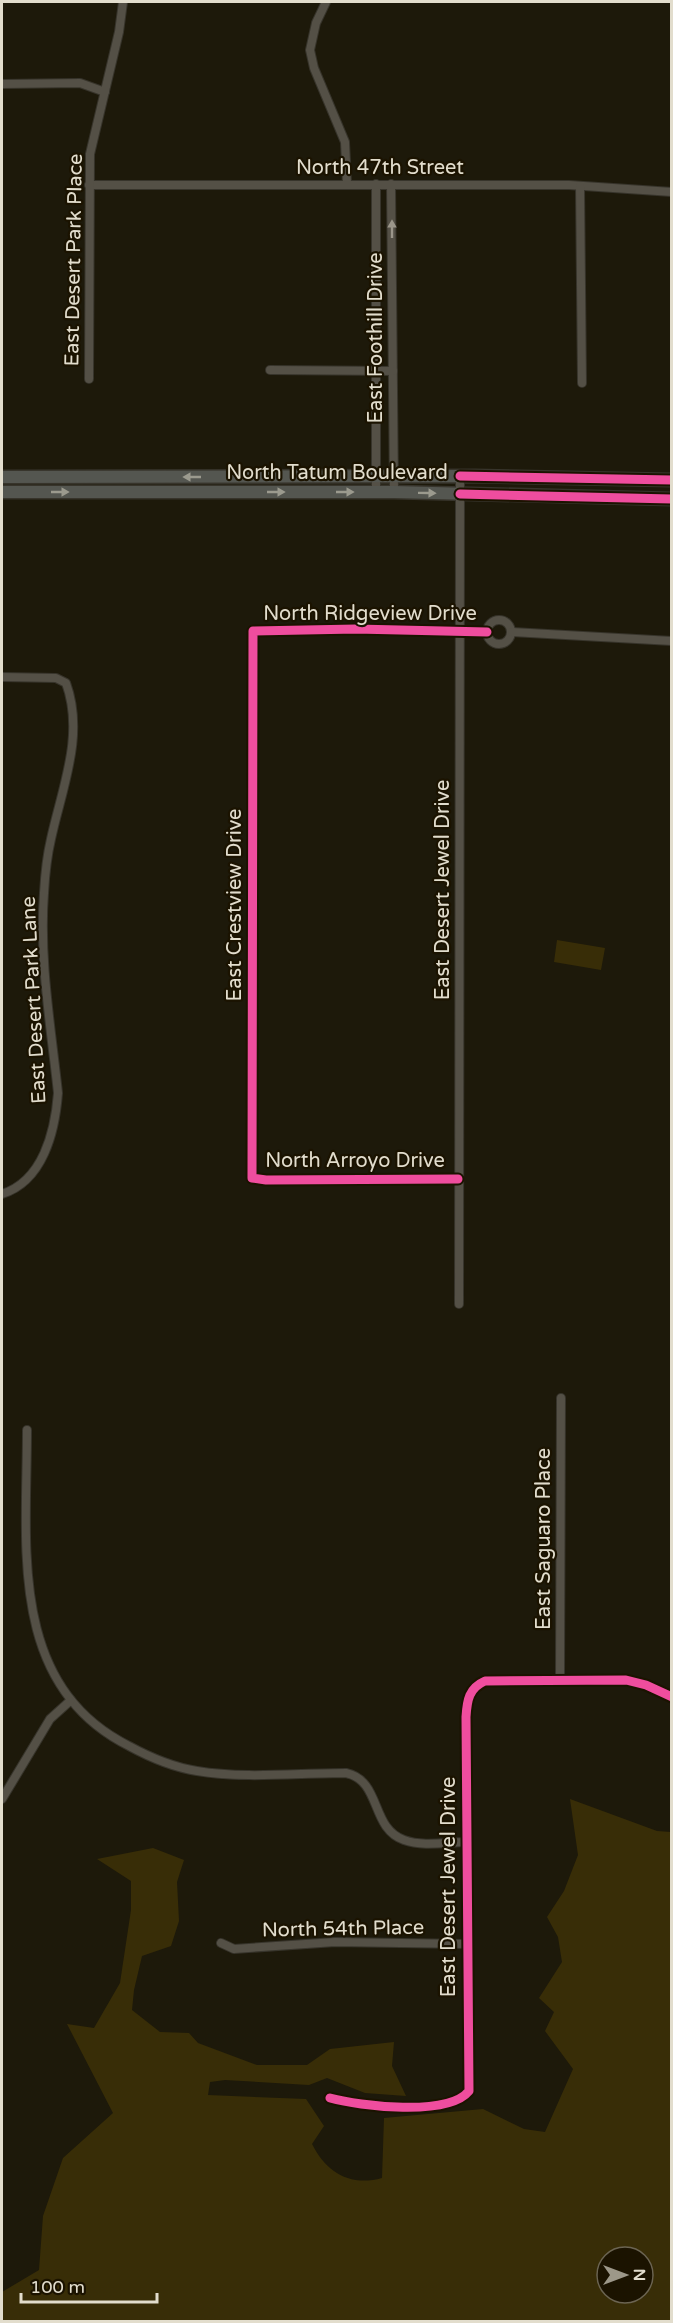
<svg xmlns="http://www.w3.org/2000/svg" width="673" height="2323" viewBox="0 0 673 2323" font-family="'Varela Round',sans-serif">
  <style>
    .green { fill: #382d07; fill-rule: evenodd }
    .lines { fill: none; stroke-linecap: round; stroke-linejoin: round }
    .minor-casing { stroke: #37342b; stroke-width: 10 }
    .primary-casing { stroke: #37342b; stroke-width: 15 }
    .minor { stroke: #545046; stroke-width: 8 }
    .primary { stroke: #545650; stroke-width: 12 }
    .cycleway-casing { stroke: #1b1300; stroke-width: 13 }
    .cycleway { stroke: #ef4d9e; stroke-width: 9 }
    .oneway { fill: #9b968a }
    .oneway2 { fill: #9b9a8e }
    .labels { text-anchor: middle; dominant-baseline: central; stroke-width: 4.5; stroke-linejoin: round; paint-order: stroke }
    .street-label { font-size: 20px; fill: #e2ddcd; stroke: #1b1300 }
  </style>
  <rect width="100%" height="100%" fill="#1d190a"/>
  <!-- green -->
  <g class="green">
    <path d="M557 940 605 948 601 970 554 962Z"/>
    <path d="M570 1799 657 1831 671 1832V2321H2V2292L39 2270 43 2216 63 2158 113 2113 67 2024 94 2028 120 1983 131 1910V1881L97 1859 153 1848 184 1860 177 1882 179 1921 171 1946 142 1956 134 1990 132 2010 160 2032 189 2033 198 2043 257 2065H307L330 2049 394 2042 392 2066 406 2096 365 2093 327 2078 309 2085 225 2080 210 2082 208 2095 306 2099 324 2126 312 2144C326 2172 350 2187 382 2178L384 2118 483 2109 524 2129 545 2132 573 2069 545 2031 554 2012 539 1998 562 1962 558 1937 547 1917 564 1891 578 1855ZM607 2257H643V2293H607Z"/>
  </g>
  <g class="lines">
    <defs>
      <g id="minor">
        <path d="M326 2 316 23 310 50 314 68 345 142 347 184"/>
        <path d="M2 84 80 83 105 92"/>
        <path d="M376 184V492"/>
        <path d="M391 184 394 492"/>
        <path d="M89 185H569L672 192"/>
        <path d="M580 186 582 383"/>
        <path d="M270 370 393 371"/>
        <path d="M89 379 90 154 119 32 123 2"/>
        <circle cx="499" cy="632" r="12"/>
        <path d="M512 632 672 641"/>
        <path d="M2 677 56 678 66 683C85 735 62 788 51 839 47 856 45 875 44 893 39 960 51 1027 58 1093 55 1132 43 1181 2 1194"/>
        <path d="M458 1179 266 1180 252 1178 253 631 356 629 487 632"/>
        <path d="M459 1304 460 476"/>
        <path d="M27 1430C27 1545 7 1685 129 1746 151 1758 172 1767 197 1771 245 1779 297 1773 346 1773 382 1781 370 1828 404 1840 423 1847 447 1842 466 1842"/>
        <path d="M560 1680 561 1398"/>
        <path d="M2 1799 50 1719 70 1701"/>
        <path d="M221 1943 234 1949 335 1942 466 1944"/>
        <path d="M330 2098C360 2106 448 2117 469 2091L466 1717C467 1700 469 1688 485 1681L626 1680 646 1685 672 1697"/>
      </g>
      <g id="primary">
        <path d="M2 477 475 476 672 480"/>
        <path d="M2 492H394L672 499"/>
      </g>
    </defs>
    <!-- minor casing -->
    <use href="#minor" class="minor-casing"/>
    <!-- primary casing -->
    <use href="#primary" class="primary-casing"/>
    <!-- minor -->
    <use href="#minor" class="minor"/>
    <!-- primary -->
    <use href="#primary" class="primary"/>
    <defs>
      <g id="cycleway">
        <path d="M460 476 672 480"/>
        <path d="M460 494 672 499"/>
        <path d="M458 1179 266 1180 252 1178 253 631 356 629 487 632"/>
        <path d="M330 2098C360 2106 448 2117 469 2091L466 1717C467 1700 469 1688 485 1681L626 1680 646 1685 672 1697"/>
      </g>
    </defs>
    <!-- cycleway casing -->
    <use href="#cycleway" class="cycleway-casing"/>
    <!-- cycleway -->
    <use href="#cycleway" class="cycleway"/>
  </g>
  <!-- one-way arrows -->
  <defs><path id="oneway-solid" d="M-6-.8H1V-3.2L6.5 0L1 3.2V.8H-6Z" transform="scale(1.5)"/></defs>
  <use class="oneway" href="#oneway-solid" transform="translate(392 229) rotate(-90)"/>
  <g class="oneway2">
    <use href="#oneway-solid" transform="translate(192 477) rotate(-180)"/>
    <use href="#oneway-solid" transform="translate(60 492)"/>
    <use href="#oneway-solid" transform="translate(276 492)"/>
    <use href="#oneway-solid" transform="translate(345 492)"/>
    <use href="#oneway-solid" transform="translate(427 493) rotate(1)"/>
  </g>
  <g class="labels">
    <!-- street labels -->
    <g class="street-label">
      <text x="380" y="168">North 47th Street</text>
      <text transform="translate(74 260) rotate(-89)">East Desert Park Place</text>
      <text transform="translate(376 338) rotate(-90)">East Foothill Drive</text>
      <text x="337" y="473">North Tatum Boulevard</text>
      <text x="370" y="614">North Ridgeview Drive</text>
      <text transform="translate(443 890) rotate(-90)">East Desert Jewel Drive</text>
      <text transform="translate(235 905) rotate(-90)">East Crestview Drive</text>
      <text transform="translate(34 1000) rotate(-93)">East Desert Park Lane</text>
      <text x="355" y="1161">North Arroyo Drive</text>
      <text transform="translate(544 1539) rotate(-90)">East Saguaro Place</text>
      <text transform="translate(449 1887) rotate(-90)">East Desert Jewel Drive</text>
      <text transform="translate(343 1929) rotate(-1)">North 54th Place</text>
    </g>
  </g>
  <!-- border -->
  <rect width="673" height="2323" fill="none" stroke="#e2ddcd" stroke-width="6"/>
  <!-- north arrow -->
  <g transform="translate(625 2275) rotate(90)"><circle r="28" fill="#1b1300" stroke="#6b6452" stroke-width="1.5"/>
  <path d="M0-4.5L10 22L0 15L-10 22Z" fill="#9d9889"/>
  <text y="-9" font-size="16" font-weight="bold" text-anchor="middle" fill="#e2ddcd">N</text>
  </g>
  <!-- scale -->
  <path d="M21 2293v9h136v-9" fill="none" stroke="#e2ddcd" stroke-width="3"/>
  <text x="30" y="2293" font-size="18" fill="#e2ddcd" stroke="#1b1300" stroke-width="4.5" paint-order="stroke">100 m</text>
</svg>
